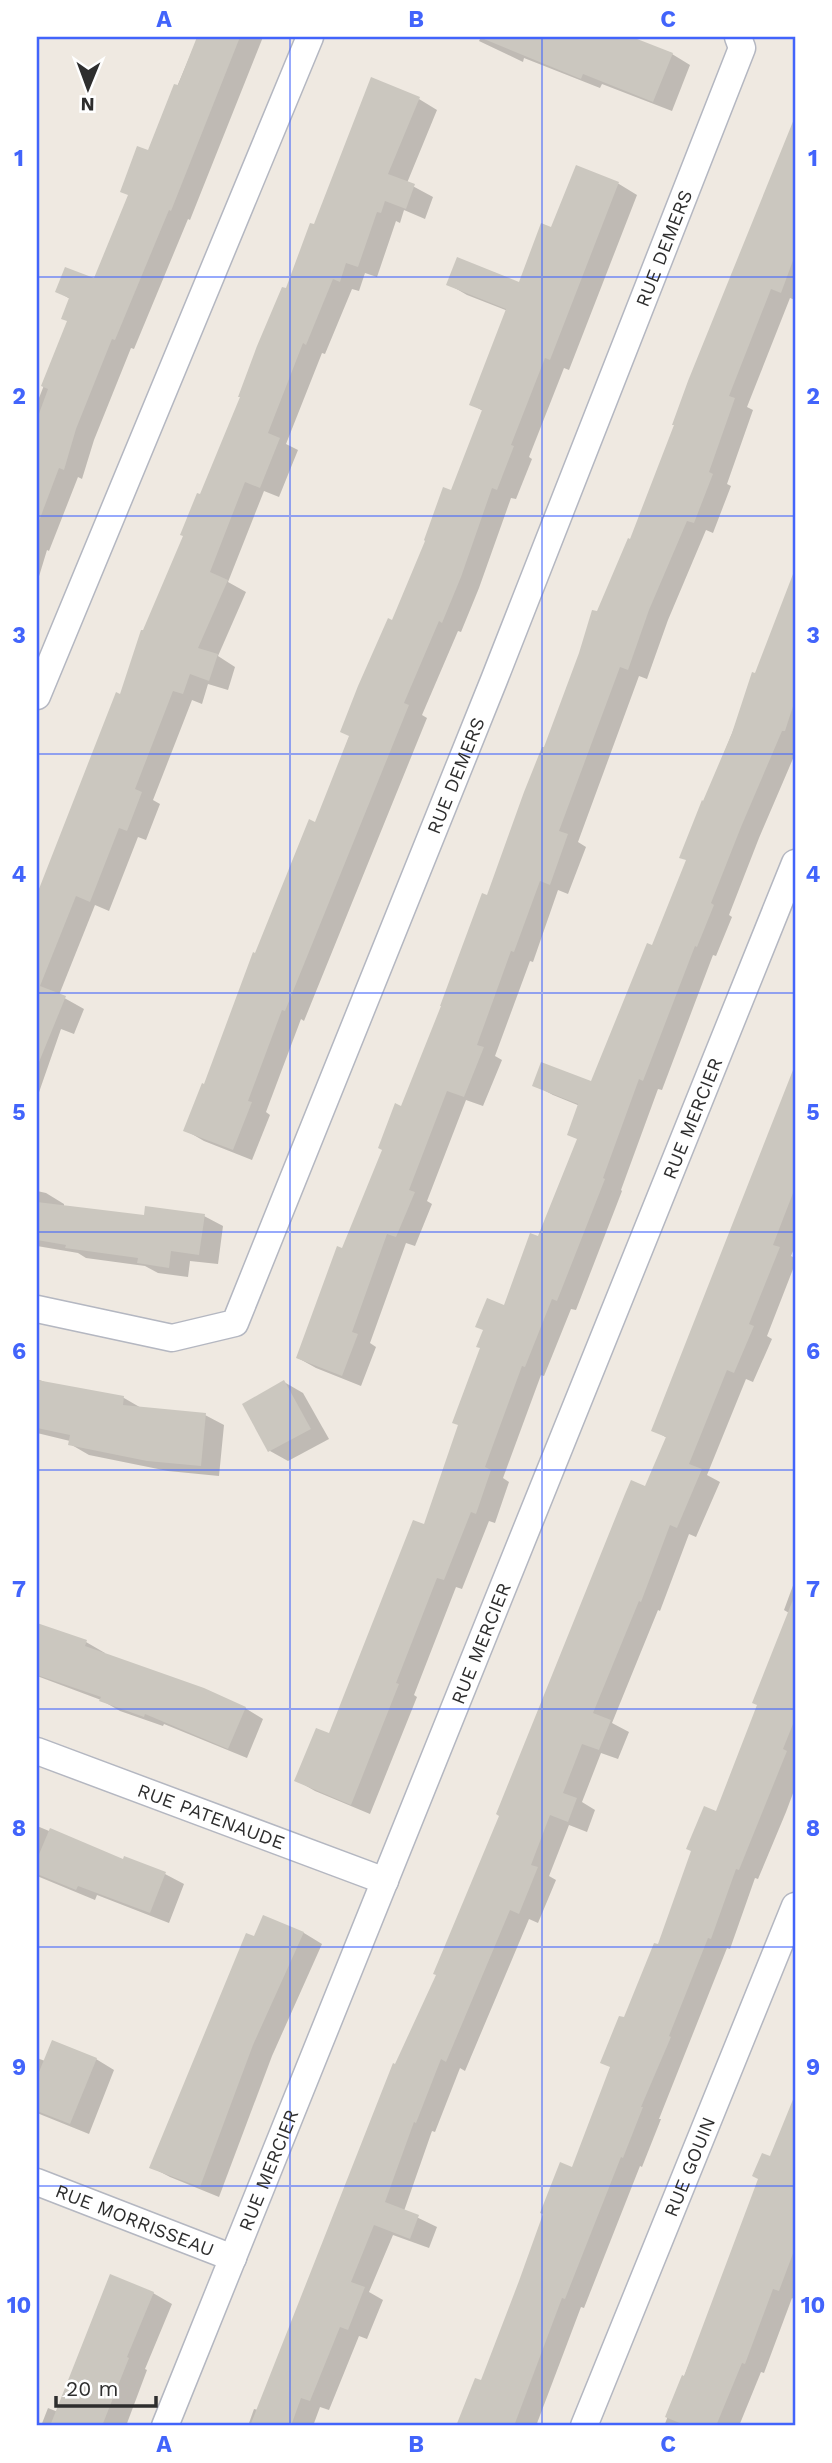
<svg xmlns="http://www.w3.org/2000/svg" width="832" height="2463" viewBox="0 0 832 2463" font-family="'Work Sans',sans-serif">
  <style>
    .shadow { fill: #0003 }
    .building { fill: #cbc7bf }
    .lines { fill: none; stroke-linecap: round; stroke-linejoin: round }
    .street-casing { stroke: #b4b7c1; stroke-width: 29 }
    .street { stroke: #fff; stroke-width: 26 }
    .grid { fill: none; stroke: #4264fb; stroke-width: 2; stroke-opacity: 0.55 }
    .labels { text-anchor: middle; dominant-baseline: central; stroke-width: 5; stroke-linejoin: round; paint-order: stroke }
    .street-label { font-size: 19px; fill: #2e2e2e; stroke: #fff }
    .neatline { fill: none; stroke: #4264fb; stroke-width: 2.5 }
    .grid-label { font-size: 23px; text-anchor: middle; font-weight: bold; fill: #4264fb }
  </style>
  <rect width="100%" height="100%" fill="#efe9e1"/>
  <!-- shadow -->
  <g class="shadow">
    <path d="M198 37H263L190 220 188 219 134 349 131 348 94 440 82 479 78 477 49 551 47 550 37 583V403L69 322 70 299 57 291 95 281Z"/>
    <path d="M481 37H626L672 54 690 65 672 111 602 84 600 88 524 58 523 62 479 41Z"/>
    <path d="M419 99 437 110 407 183 433 197 425 219 404 210 400 223 396 221 377 277 365 273 359 291 352 289 325 354 322 353 286 444 298 450 279 497 264 491 228 582 246 592 218 656 235 667 228 690 208 684 202 704 192 700 153 800 160 804 146 840 138 837 109 911 95 905 59 995 84 1009 74 1034 61 1029 37 1098V899L117 694 121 696 201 496 315 226Z"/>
    <path d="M795 129V300L790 298 747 407 753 410 727 484 731 486 713 533 706 530 668 620 647 679 639 676 578 842 586 847 568 894 558 890 533 962 530 961 495 1056 502 1060 483 1106 466 1100 427 1201 432 1204 415 1246 406 1243 370 1343 376 1347 361 1386 316 1368 298 1358 488 897 598 613 631 542Z"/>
    <path d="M577 167 619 184 637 195 569 370 564 368 529 457 532 459 516 499 511 498 479 588 461 632 458 631 422 715 427 718 304 1021 301 1019 266 1112 270 1115 252 1160 204 1141 185 1130 206 1086 256 955 316 824 393 622 452 493 483 411 471 404 508 311 467 295 448 284H520L552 229Z"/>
    <path d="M795 577V754L759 838 729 915 732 917 716 956 713 955 662 1090 658 1089 621 1190 622 1191 576 1310 571 1309 544 1376 541 1375 503 1478 509 1482 495 1523 489 1521 462 1589 456 1587 414 1695 417 1697 370 1814 315 1791 296 1780 330 1736 425 1526 505 1308 539 1239 578 1140 580 1106 553 1095 534 1085 592 1083 653 947 688 861 704 803Z"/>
    <path d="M795 1068V1246L791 1256 795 1258V1264L767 1336 772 1339 753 1382 746 1379 707 1475 720 1482 696 1537 689 1534 660 1611 658 1610 612 1723 629 1732 618 1759 601 1753 582 1802 595 1810 587 1832 569 1825 549 1876 556 1880 538 1923 529 1919 465 2071 460 2068 435 2132 432 2131 404 2211 437 2227 429 2248 393 2235 369 2292 383 2300 367 2339 359 2336 329 2410 320 2407 313 2426H248L254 2409 258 2410 396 2067 438 1975 667 1438 654 1430Z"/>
    <path d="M37 1191 46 1193 64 1204V1207L145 1217 204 1216 223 1226 218 1264 190 1261 188 1277 158 1273 145 1266 86 1258 78 1253 37 1246Z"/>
    <path d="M37 1379 50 1384 124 1398 143 1409 205 1415 224 1425 219 1476 168 1471 89 1455 70 1444V1441L37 1433Z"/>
    <path d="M284 1382 303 1393 329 1439 288 1461 270 1451Z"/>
    <path d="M795 1580V1788L786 1812 758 1879 755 1878 730 1949 727 1948 659 2119H661L642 2167 640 2166 584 2308 581 2307 536 2426H459L482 2383 573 2169 612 2068 625 2020 717 1814 759 1705 789 1613 784 1610Z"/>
    <path d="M37 1625 86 1642 105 1653 104 1655 245 1708 263 1719 247 1758 164 1724 163 1726 120 1711 101 1700 37 1676Z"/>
    <path d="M37 1826 124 1862 165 1874 184 1884 169 1923 97 1895 95 1900 37 1876Z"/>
    <path d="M264 1917 304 1933 322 1944 272 2056 219 2197 170 2177 151 2167Z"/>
    <path d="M37 2058 45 2061 96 2059 114 2070 89 2134 37 2113Z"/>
    <path d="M795 2103V2300L792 2298 764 2373 761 2372 739 2426H664Z"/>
    <path d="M153 2293 172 2304 145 2369 147 2370 126 2426H41L48 2408 58 2412Z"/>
  </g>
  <!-- building -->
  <g class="building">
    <path d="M197 37H240L171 211 169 210 115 340 112 339 76 429 64 470 59 468 39 521H37V419L48 389 41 386 67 321 61 319 69 298 55 292 65 267 94 278 128 195 120 192 137 146 148 150 174 84 178 85Z"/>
    <path d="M479 37H632L673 53 653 102 583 74 581 79Z"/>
    <path d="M371 77 420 97 388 174 415 184 406 209 385 201 381 213 377 212 358 267 346 263 340 282 333 279 306 345 303 343 268 433 280 438 260 488 245 482 210 572 228 580 198 648 218 654 209 681 190 674 183 694 173 691 135 789 142 792 127 831 119 828 90 902 76 896 40 986 66 996 37 1067V894L116 692 120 694 141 630H143L183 536 180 535 197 493 200 494 240 397H238L257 346 282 287 286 288 310 223 314 224Z"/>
    <path d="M794 119 795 255 781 293 771 289 729 396 735 398 709 472 713 474 694 523 687 521 649 610 628 670 620 667 559 831 568 834 550 885 540 881 514 952 511 951 477 1045 484 1047 464 1097 447 1091 409 1190 415 1192 396 1237 387 1234 352 1332 358 1334 342 1376 296 1358 337 1246 342 1248 382 1150 378 1148 395 1103 401 1106 441 1006H440L482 893 487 895 524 792 542 747H544L579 653 592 610 597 611 628 538 630 539 674 425H672L688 381Z"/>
    <path d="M576 165 619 182 550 360 545 358 511 445 514 446 497 490 492 488 461 577 442 623 439 621 404 703 409 705 285 1011 282 1010 248 1101 252 1102 233 1150 183 1131 202 1083 204 1084 253 952 255 953 309 819 315 822 349 736 340 732 358 686 388 618 392 620 425 541 424 540 443 487 451 490 482 410 469 405 506 309 446 285 457 257 519 282 541 223 551 227Z"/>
    <path d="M793 574H795V700L785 731H782L741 827 711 903 714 905 697 947 695 946 643 1081 639 1079 603 1178 605 1179 557 1301 552 1299 525 1367 522 1366 485 1467 491 1470 476 1514 471 1512 444 1580 437 1578 396 1683 399 1684 351 1805 294 1781 316 1728 329 1733 413 1520 424 1524 458 1425 452 1423 480 1348 476 1347 483 1330 475 1327 487 1298 504 1305 530 1233 538 1236 577 1139 567 1135 578 1104 532 1086 541 1062 591 1081 647 943 652 945 686 860 679 858 702 800 703 801 732 733 752 672 755 673Z"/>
    <path d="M793 1070H795V1188L773 1245 780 1247 749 1324 754 1326 734 1373 727 1370 689 1464 702 1469 677 1528 670 1525 641 1602 639 1601 593 1713 611 1720 599 1750 582 1744 563 1793 577 1798 568 1822 550 1815 531 1865 538 1867 519 1914 510 1910 446 2062 441 2059 416 2123 414 2122 385 2202 419 2215 410 2239 374 2225 351 2282 365 2287 348 2330 340 2327 310 2401 301 2398 291 2426H250L393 2063 395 2064 436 1975 433 1974 499 1816 496 1814 625 1494 631 1480 645 1486 666 1437 651 1431Z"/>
    <path d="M37 1202 144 1215 145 1206 205 1214 199 1255 171 1251 169 1268 137 1263 138 1258 65 1248 66 1245 37 1240Z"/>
    <path d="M37 1380 124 1396 123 1405 206 1413 201 1466 147 1461 68 1445 70 1435 37 1428Z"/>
    <path d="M284 1380 311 1429 268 1452 242 1404Z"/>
    <path d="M794 1597 795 1719 783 1749 787 1751 739 1870 736 1869 711 1939 708 1938 669 2036 671 2037 641 2107H643L623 2158 621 2157 565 2299 562 2298 514 2426H456L475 2378 481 2380 519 2281 543 2214 540 2213 560 2162 572 2167 610 2067 600 2063 619 2016 624 2017 654 1943 658 1944 691 1851 686 1849 704 1806 716 1811 757 1705 752 1703Z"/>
    <path d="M37 1623 87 1640 85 1646 204 1688 246 1707 228 1749 145 1714 144 1717 99 1701 101 1697 37 1675Z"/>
    <path d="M50 1828 123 1859 124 1856 166 1872 150 1913 78 1886 76 1890 37 1874V1859Z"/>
    <path d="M263 1915 304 1932 253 2045 200 2187 149 2168 246 1933 254 1936Z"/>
    <path d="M52 2040 97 2058 70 2124 37 2111V2077Z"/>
    <path d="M794 2097 795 2248 779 2291 773 2289 745 2364 742 2363 716 2426H687L665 2417 682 2375 684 2376 758 2179 752 2176 762 2153 770 2156Z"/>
    <path d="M110 2274 154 2292 127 2357 129 2358 102 2426H50Z"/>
  </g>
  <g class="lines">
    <defs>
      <g id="street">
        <path d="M37 696 310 37"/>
        <path id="s1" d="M37 1309 172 1338 235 1323 494 680 742 48 738 37"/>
        <path id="s2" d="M37 1751 385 1881"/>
        <path id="s3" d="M37 2182 233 2258"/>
        <path id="s4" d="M165 2426 795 863"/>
        <path id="s5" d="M584 2426 795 1906"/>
      </g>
    </defs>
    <!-- street casing -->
    <use href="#street" class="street-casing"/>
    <!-- street -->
    <use href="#street" class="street"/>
  </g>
  <!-- grid -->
  <path class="grid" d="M290 37V2426M542 37V2426M37 277H795M37 516H795M37 754H795M37 993H795M37 1232H795M37 1470H795M37 1709H795M37 1947H795M37 2186H795"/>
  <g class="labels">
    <!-- street labels -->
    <g class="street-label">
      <text stroke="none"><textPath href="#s1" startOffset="1360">RUE DEMERS</textPath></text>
      <text stroke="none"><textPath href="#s1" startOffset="793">RUE DEMERS</textPath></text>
      <text stroke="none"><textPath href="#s4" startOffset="1410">RUE MERCIER</textPath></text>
      <text stroke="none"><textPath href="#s4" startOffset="844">RUE MERCIER</textPath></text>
      <text stroke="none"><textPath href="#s2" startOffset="186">RUE PATENAUDE</textPath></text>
      <text stroke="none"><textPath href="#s5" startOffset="280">RUE GOUIN</textPath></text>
      <text stroke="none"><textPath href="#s4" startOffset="276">RUE MERCIER</textPath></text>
      <text stroke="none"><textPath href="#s3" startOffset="105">RUE MORRISSEAU</textPath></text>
    </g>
  </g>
  <!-- border -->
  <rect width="832" height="2463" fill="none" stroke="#ffffff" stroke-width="77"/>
  <!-- north arrow -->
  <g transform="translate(88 88) rotate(181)" stroke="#ffffff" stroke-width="5" paint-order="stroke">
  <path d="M0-5L12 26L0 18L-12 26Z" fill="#2e2e2e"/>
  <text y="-10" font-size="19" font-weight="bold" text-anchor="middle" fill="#2e2e2e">N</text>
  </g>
  <!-- scale -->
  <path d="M56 2396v10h100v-10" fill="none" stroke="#2e2e2e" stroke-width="3.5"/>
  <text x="66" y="2396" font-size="21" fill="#2e2e2e" stroke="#ffffff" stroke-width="5" paint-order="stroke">20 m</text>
  <rect x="38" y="38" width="756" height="2386" class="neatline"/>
  <g class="grid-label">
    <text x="164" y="27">A</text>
    <text x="416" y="27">B</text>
    <text x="668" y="27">C</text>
    <text x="19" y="166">1</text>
    <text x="813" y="166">1</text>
    <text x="19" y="404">2</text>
    <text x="813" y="404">2</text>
    <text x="19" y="643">3</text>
    <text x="813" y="643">3</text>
    <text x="19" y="882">4</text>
    <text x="813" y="882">4</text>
    <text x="19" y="1120">5</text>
    <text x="813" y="1120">5</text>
    <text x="19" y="1359">6</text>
    <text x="813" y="1359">6</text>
    <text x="19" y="1597">7</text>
    <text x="813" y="1597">7</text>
    <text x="19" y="1836">8</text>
    <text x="813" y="1836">8</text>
    <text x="19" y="2075">9</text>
    <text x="813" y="2075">9</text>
    <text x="19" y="2313">10</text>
    <text x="813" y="2313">10</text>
    <text x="164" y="2452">A</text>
    <text x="416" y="2452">B</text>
    <text x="668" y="2452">C</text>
  </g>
</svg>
